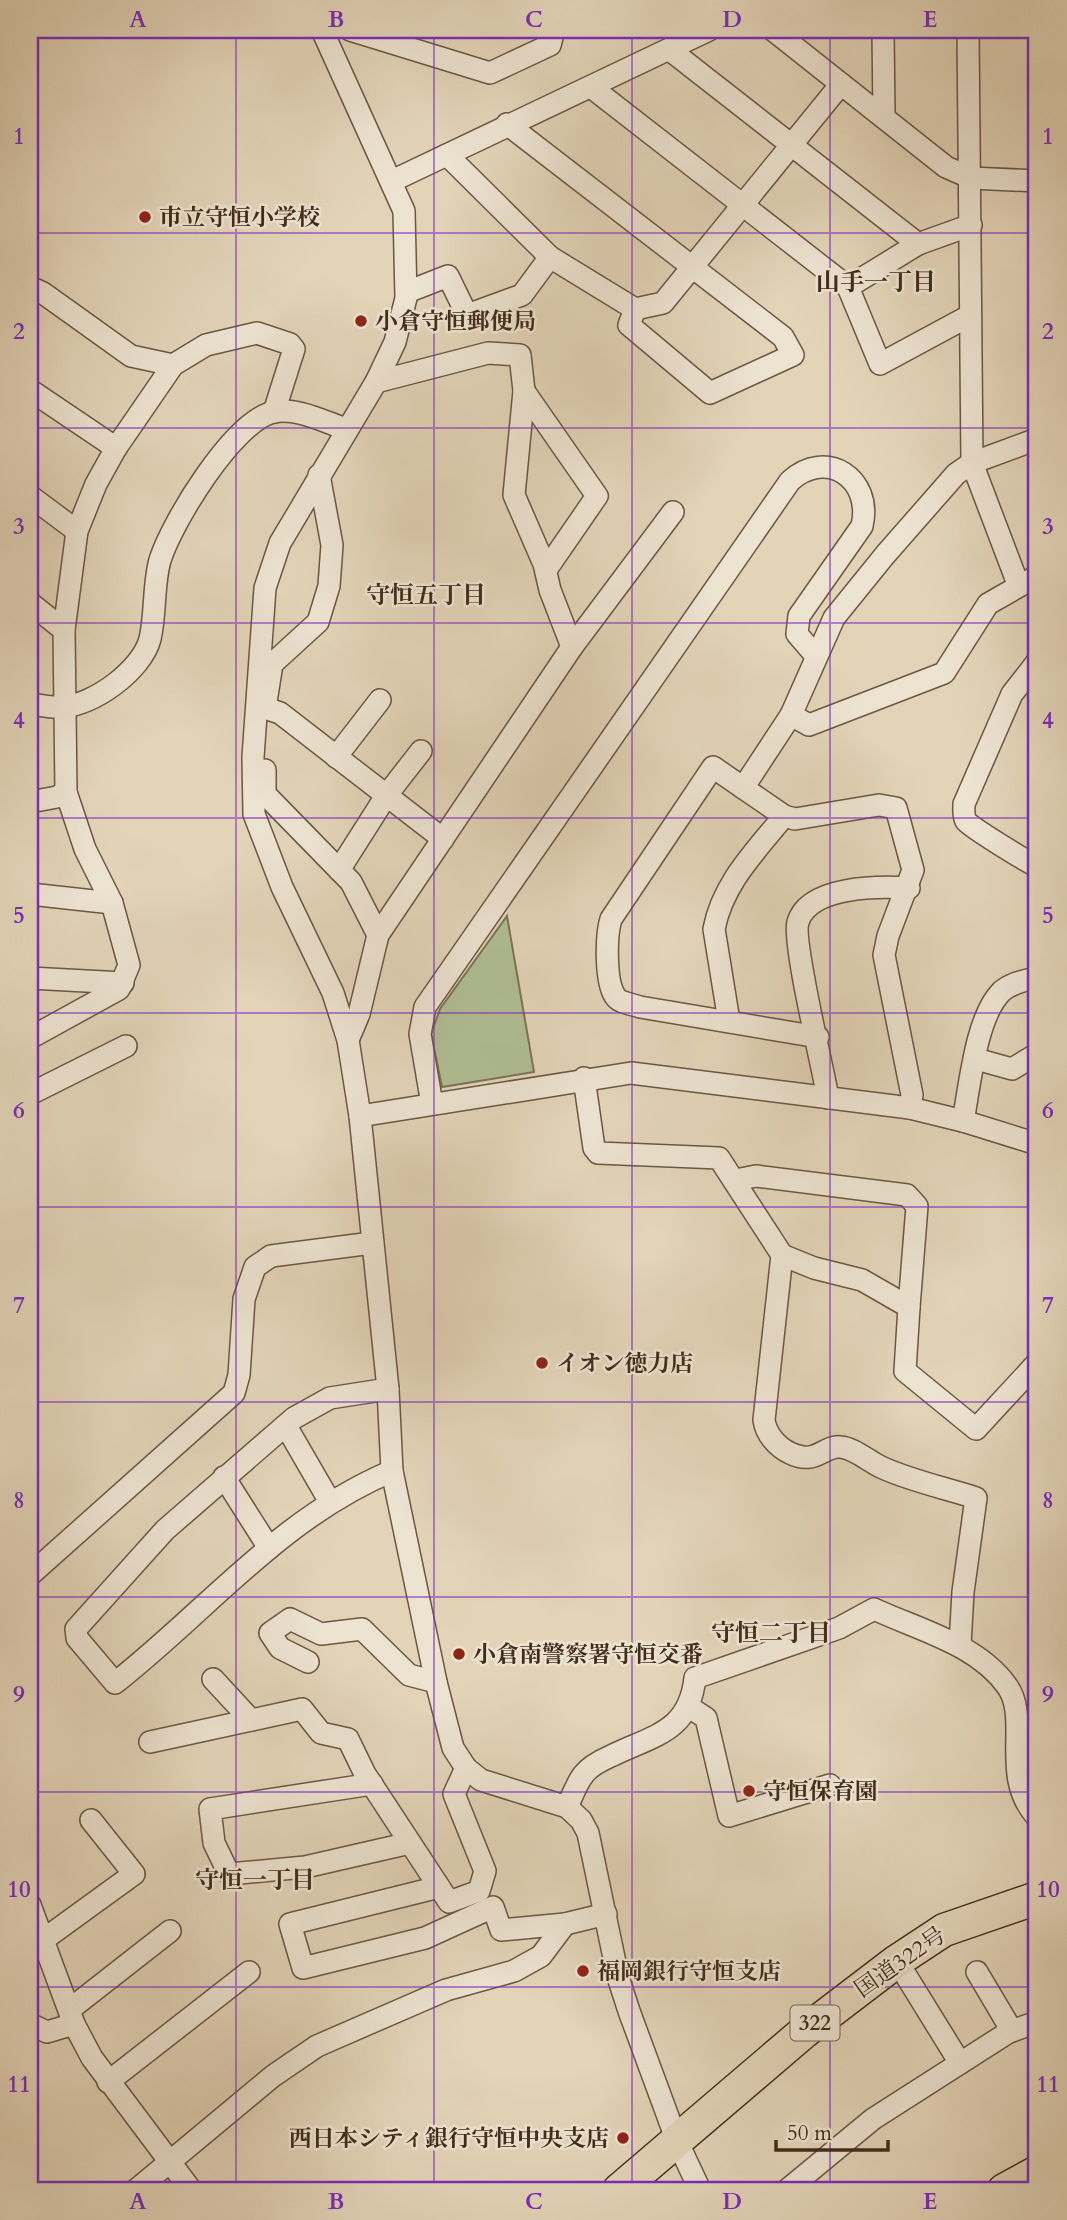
<svg xmlns="http://www.w3.org/2000/svg" width="1067" height="2220" viewBox="0 0 1067 2220" font-family="Cardo,'Noto Serif JP',serif">
  <style>
    .green { fill: #b0bd92; stroke: #7a7556; stroke-width: 2 }
    .lines { fill: none; stroke-linecap: round; stroke-linejoin: round }
    .minor-casing { stroke: #6b5742; stroke-width: 24 }
    .highway-casing { stroke: #432d1a; stroke-width: 35 }
    .minor { stroke: #ede3d1; stroke-width: 21 }
    .highway { stroke: #e3d4b8; stroke-width: 32 }
    .grid { fill: none; stroke: #7b2cbf; stroke-width: 2; stroke-opacity: 0.55 }
    .poi-dot { fill: #8f2418; stroke: #ede3d1; stroke-width: 2.5 }
    .labels { text-anchor: middle; dominant-baseline: central; stroke-width: 5; stroke-linejoin: round; paint-order: stroke }
    .shield { fill: #ede3d1; stroke: #766451; stroke-width: 2 }
    .shield-label { font-size: 21px; font-weight: bold; fill: #432d1a }
    .poi-label { font-size: 23px; font-weight: bold; fill: #432d1a; stroke: #ede3d1; text-anchor: start }
    .street-label { font-size: 23px; fill: #432d1a; stroke: #ede3d1 }
    .neighbourhood-label { font-size: 24px; font-weight: bold; fill: #432d1a; stroke: #ede3d1 }
    .neatline { fill: none; stroke: #7b2cbf; stroke-width: 2.5 }
    .grid-label { font-size: 23px; text-anchor: middle; font-weight: bold; fill: #7b2cbf }
  </style>
  <rect width="100%" height="100%" fill="#e3d4b8"/>
  <filter id="stains"><feTurbulence type="fractalNoise" baseFrequency=".00286" numOctaves="4"/><feColorMatrix values="0 0 0 0 .2 0 0 0 0 .09 0 0 0 0 .02 0 0 0 .5 -.17"/></filter>
  <radialGradient id="worn" r=".72"><stop offset=".6" stop-color="#630" stop-opacity="0"/><stop offset="1" stop-color="#630" stop-opacity=".3"/></radialGradient>
  <!-- green -->
  <path class="green" d="M507 916 534 1072 442 1087 431 1034 440 1009Z"/>
  <g class="lines">
    <defs>
      <g id="minor">
        <path d="M322 30 404 211 406 298 395 342 376 382 280 543 265 588 253 757 254 814 282 887 333 993 348 1040 360 1116 388 1389 392 1471 436 1682 453 1748 466 1768 481 1780 567 1807 581 1820 588 1833 618 1977 629 2011 677 2141 700 2190"/>
        <path d="M350 30 490 73 550 45 554 30"/>
        <path d="M773 30 946 167 971 178 1037 181"/>
        <path d="M883 30 884 116"/>
        <path d="M968 30 972 463 1018 584"/>
        <path d="M670 50 918 244"/>
        <path d="M591 87 848 287 918 244 971 225"/>
        <path d="M447 155 550 257 635 309 629 325 710 393 793 355 783 337 507 124"/>
        <path d="M392 181 709 30"/>
        <path d="M30 287 43 293 131 356 173 365"/>
        <path d="M848 287 880 364 969 316"/>
        <path d="M407 292 448 276 467 315 522 295 550 257"/>
        <path d="M635 309 663 303 841 84"/>
        <path d="M30 390 116 448"/>
        <path d="M524 391 597 496 546 570"/>
        <path d="M319 475 332 545 329 586 318 622 272 664 265 708 280 713 443 839"/>
        <path d="M30 496 77 531"/>
        <path d="M30 603 64 630"/>
        <path d="M572 647 673 512"/>
        <path d="M1037 662 1012 694 964 804C964 810 963 816 966 821 972 828 1027 862 1037 866"/>
        <path d="M30 704C40 705 51 708 61 707 93 706 142 670 150 639 156 613 153 585 160 560 172 522 234 420 274 412 296 407 325 422 346 429"/>
        <path d="M791 715 809 725 944 673 988 604 1037 576"/>
        <path d="M336 757 380 700"/>
        <path d="M265 770V794L351 882 378 935"/>
        <path d="M743 788 791 715 834 618 885 555 956 474 972 463 1037 439"/>
        <path d="M30 802 57 797 66 792"/>
        <path d="M339 870 386 796 421 751"/>
        <path d="M30 894 112 903"/>
        <path d="M30 978 123 983"/>
        <path d="M729 1021 714 929C723 883 755 852 784 816"/>
        <path d="M818 1037 640 1007C632 1004 619 1003 615 996 605 981 606 935 611 919L713 767 784 816 795 819 879 805 896 808 913 870 888 936 884 955 912 1095 910 1108"/>
        <path d="M30 1038 119 989 129 965 112 903 85 849 66 792 64 630 77 531 96 484 116 448 173 365 206 345 257 333 290 344 294 349 274 412"/>
        <path d="M348 1040 359 1014 378 935 572 647 550 590 544 564 514 495 524 391 520 355 488 353 376 382"/>
        <path d="M976 1059 1012 1069 1037 1054"/>
        <path d="M584 1078 594 1148 598 1153 719 1158 782 1255 764 1420C766 1434 777 1447 790 1453 816 1466 824 1445 840 1447 855 1448 869 1462 883 1468 912 1481 945 1488 976 1498L963 1592 960 1645"/>
        <path d="M30 1094 126 1046"/>
        <path d="M828 1098C823 1068 792 941 798 922 809 886 878 886 909 888"/>
        <path d="M432 1104 420 1034 425 1007 790 481C826 448 873 478 862 526L799 616 797 634 816 656"/>
        <path d="M360 1116 631 1073 910 1108 963 1121 1037 1144"/>
        <path d="M963 1121C970 1085 976 1016 1002 991 1012 983 1025 980 1037 978"/>
        <path d="M736 1180 756 1176 907 1195 917 1206 909 1307 862 1280 814 1268 782 1255"/>
        <path d="M909 1307 905 1371 976 1429 1037 1363"/>
        <path d="M388 1389 330 1398 294 1418 165 1530 76 1629 77 1638 115 1683C208 1610 280 1518 392 1471"/>
        <path d="M286 1426 330 1502"/>
        <path d="M224 1477 269 1548"/>
        <path d="M30 1575 234 1393 239 1375 244 1299 255 1267 271 1256 372 1243"/>
        <path d="M308 1662 280 1648 270 1633 290 1619 321 1634 362 1629 409 1675 436 1682"/>
        <path d="M213 1679 251 1720"/>
        <path d="M689 1707 706 1718 729 1816 830 1785"/>
        <path d="M150 1742 302 1709 321 1733 348 1739 365 1774 449 1902 479 1891 485 1871 454 1794 466 1768"/>
        <path d="M372 1784 210 1809 214 1843 229 1874 305 1867 410 1843"/>
        <path d="M567 1807C572 1797 577 1782 584 1774 590 1766 602 1760 611 1756 654 1735 689 1732 695 1678L839 1628 874 1609C919 1630 977 1644 1007 1686 1031 1719 999 1776 1037 1817"/>
        <path d="M439 1887 290 1924 303 1968 425 1938 493 1907 501 1930 565 1924"/>
        <path d="M30 1905 74 2024 92 2058 191 2190"/>
        <path d="M43 1940 134 1874 91 1820"/>
        <path d="M897 1961 960 2063"/>
        <path d="M977 1972 1012 2031"/>
        <path d="M69 2010 170 1931"/>
        <path d="M30 2024 47 2032 74 2024"/>
        <path d="M108 2082 249 1972"/>
        <path d="M136 2190 273 2076 317 2046 446 1990 514 1971 541 1956 565 1924 606 1914"/>
        <path d="M787 2190 873 2119 1009 2032 1037 2022"/>
      </g>
      <g id="highway">
        <path d="M619 2190 804 2032 897 1961 944 1930 1037 1898"/>
        <path d="M1004 2190 1037 2172"/>
      </g>
    </defs>
    <!-- minor casing -->
    <use href="#minor" class="minor-casing"/>
    <!-- highway casing -->
    <use href="#highway" class="highway-casing"/>
    <!-- minor -->
    <use href="#minor" class="minor"/>
    <!-- highway -->
    <use href="#highway" class="highway"/>
  </g>
  <!-- grid -->
  <path class="grid" d="M236 30V2190M434 30V2190M632 30V2190M830 30V2190M30 233H1037M30 428H1037M30 623H1037M30 818H1037M30 1013H1037M30 1207H1037M30 1402H1037M30 1597H1037M30 1792H1037M30 1987H1037"/>
  <!-- markers -->
  <g class="poi-dot">
    <circle cx="145" cy="217" r="7"/>
    <circle cx="361" cy="321" r="7"/>
    <circle cx="542" cy="1363" r="7"/>
    <circle cx="459" cy="1654" r="7"/>
    <circle cx="749" cy="1791" r="7"/>
    <circle cx="583" cy="1971" r="7"/>
    <circle cx="623" cy="2138" r="7"/>
  </g>
  <g class="labels">
    <!-- shield labels -->
    <rect class="shield" x="790.5" y="2005.5" width="49" height="35" rx="5"/>
    <g class="shield-label">
      <text x="815" y="2023">322</text>
    </g>
    <!-- poi labels -->
    <g class="poi-label">
      <text x="159" y="217">市立守恒小学校</text>
      <text x="375" y="321">小倉守恒郵便局</text>
      <text x="556" y="1363">イオン徳力店</text>
      <text x="473" y="1654">小倉南警察署守恒交番</text>
      <text x="763" y="1791">守恒保育園</text>
      <text x="597" y="1971">福岡銀行守恒支店</text>
      <text x="609" y="2138" text-anchor="end">西日本シティ銀行守恒中央支店</text>
    </g>
    <!-- street labels -->
    <g class="street-label">
      <text transform="translate(900 1962) rotate(-35)">国道322号</text>
    </g>
    <!-- neighbourhood labels -->
    <g class="neighbourhood-label">
      <text x="876" y="282">山手一丁目</text>
      <text x="426" y="595">守恒五丁目</text>
      <text x="771" y="1633">守恒二丁目</text>
      <text x="255" y="1880">守恒一丁目</text>
    </g>
  </g>
  <!-- margin -->
  <rect width="1067" height="2220" fill="none" stroke="#e3d4b8" stroke-width="77"/>
  <!-- scale -->
  <path d="M776 2140v10h112v-10" fill="none" stroke="#432d1a" stroke-width="3.5"/>
  <text x="787" y="2140" font-size="21" fill="#432d1a" stroke="#ede3d1" stroke-width="5" paint-order="stroke">50 m</text>
  <rect x="38" y="38" width="990" height="2144" class="neatline"/>
  <g class="grid-label">
    <text x="138" y="27">A</text>
    <text x="336" y="27">B</text>
    <text x="534" y="27">C</text>
    <text x="732" y="27">D</text>
    <text x="930" y="27">E</text>
    <text x="19" y="144">1</text>
    <text x="1048" y="144">1</text>
    <text x="19" y="339">2</text>
    <text x="1048" y="339">2</text>
    <text x="19" y="534">3</text>
    <text x="1048" y="534">3</text>
    <text x="19" y="728">4</text>
    <text x="1048" y="728">4</text>
    <text x="19" y="923">5</text>
    <text x="1048" y="923">5</text>
    <text x="19" y="1118">6</text>
    <text x="1048" y="1118">6</text>
    <text x="19" y="1313">7</text>
    <text x="1048" y="1313">7</text>
    <text x="19" y="1508">8</text>
    <text x="1048" y="1508">8</text>
    <text x="19" y="1702">9</text>
    <text x="1048" y="1702">9</text>
    <text x="19" y="1897">10</text>
    <text x="1048" y="1897">10</text>
    <text x="19" y="2092">11</text>
    <text x="1048" y="2092">11</text>
    <text x="138" y="2209">A</text>
    <text x="336" y="2209">B</text>
    <text x="534" y="2209">C</text>
    <text x="732" y="2209">D</text>
    <text x="930" y="2209">E</text>
  </g>
  <rect width="100%" height="100%" filter="url(#stains)"/>
  <rect width="100%" height="100%" fill="url(#worn)"/>
</svg>
